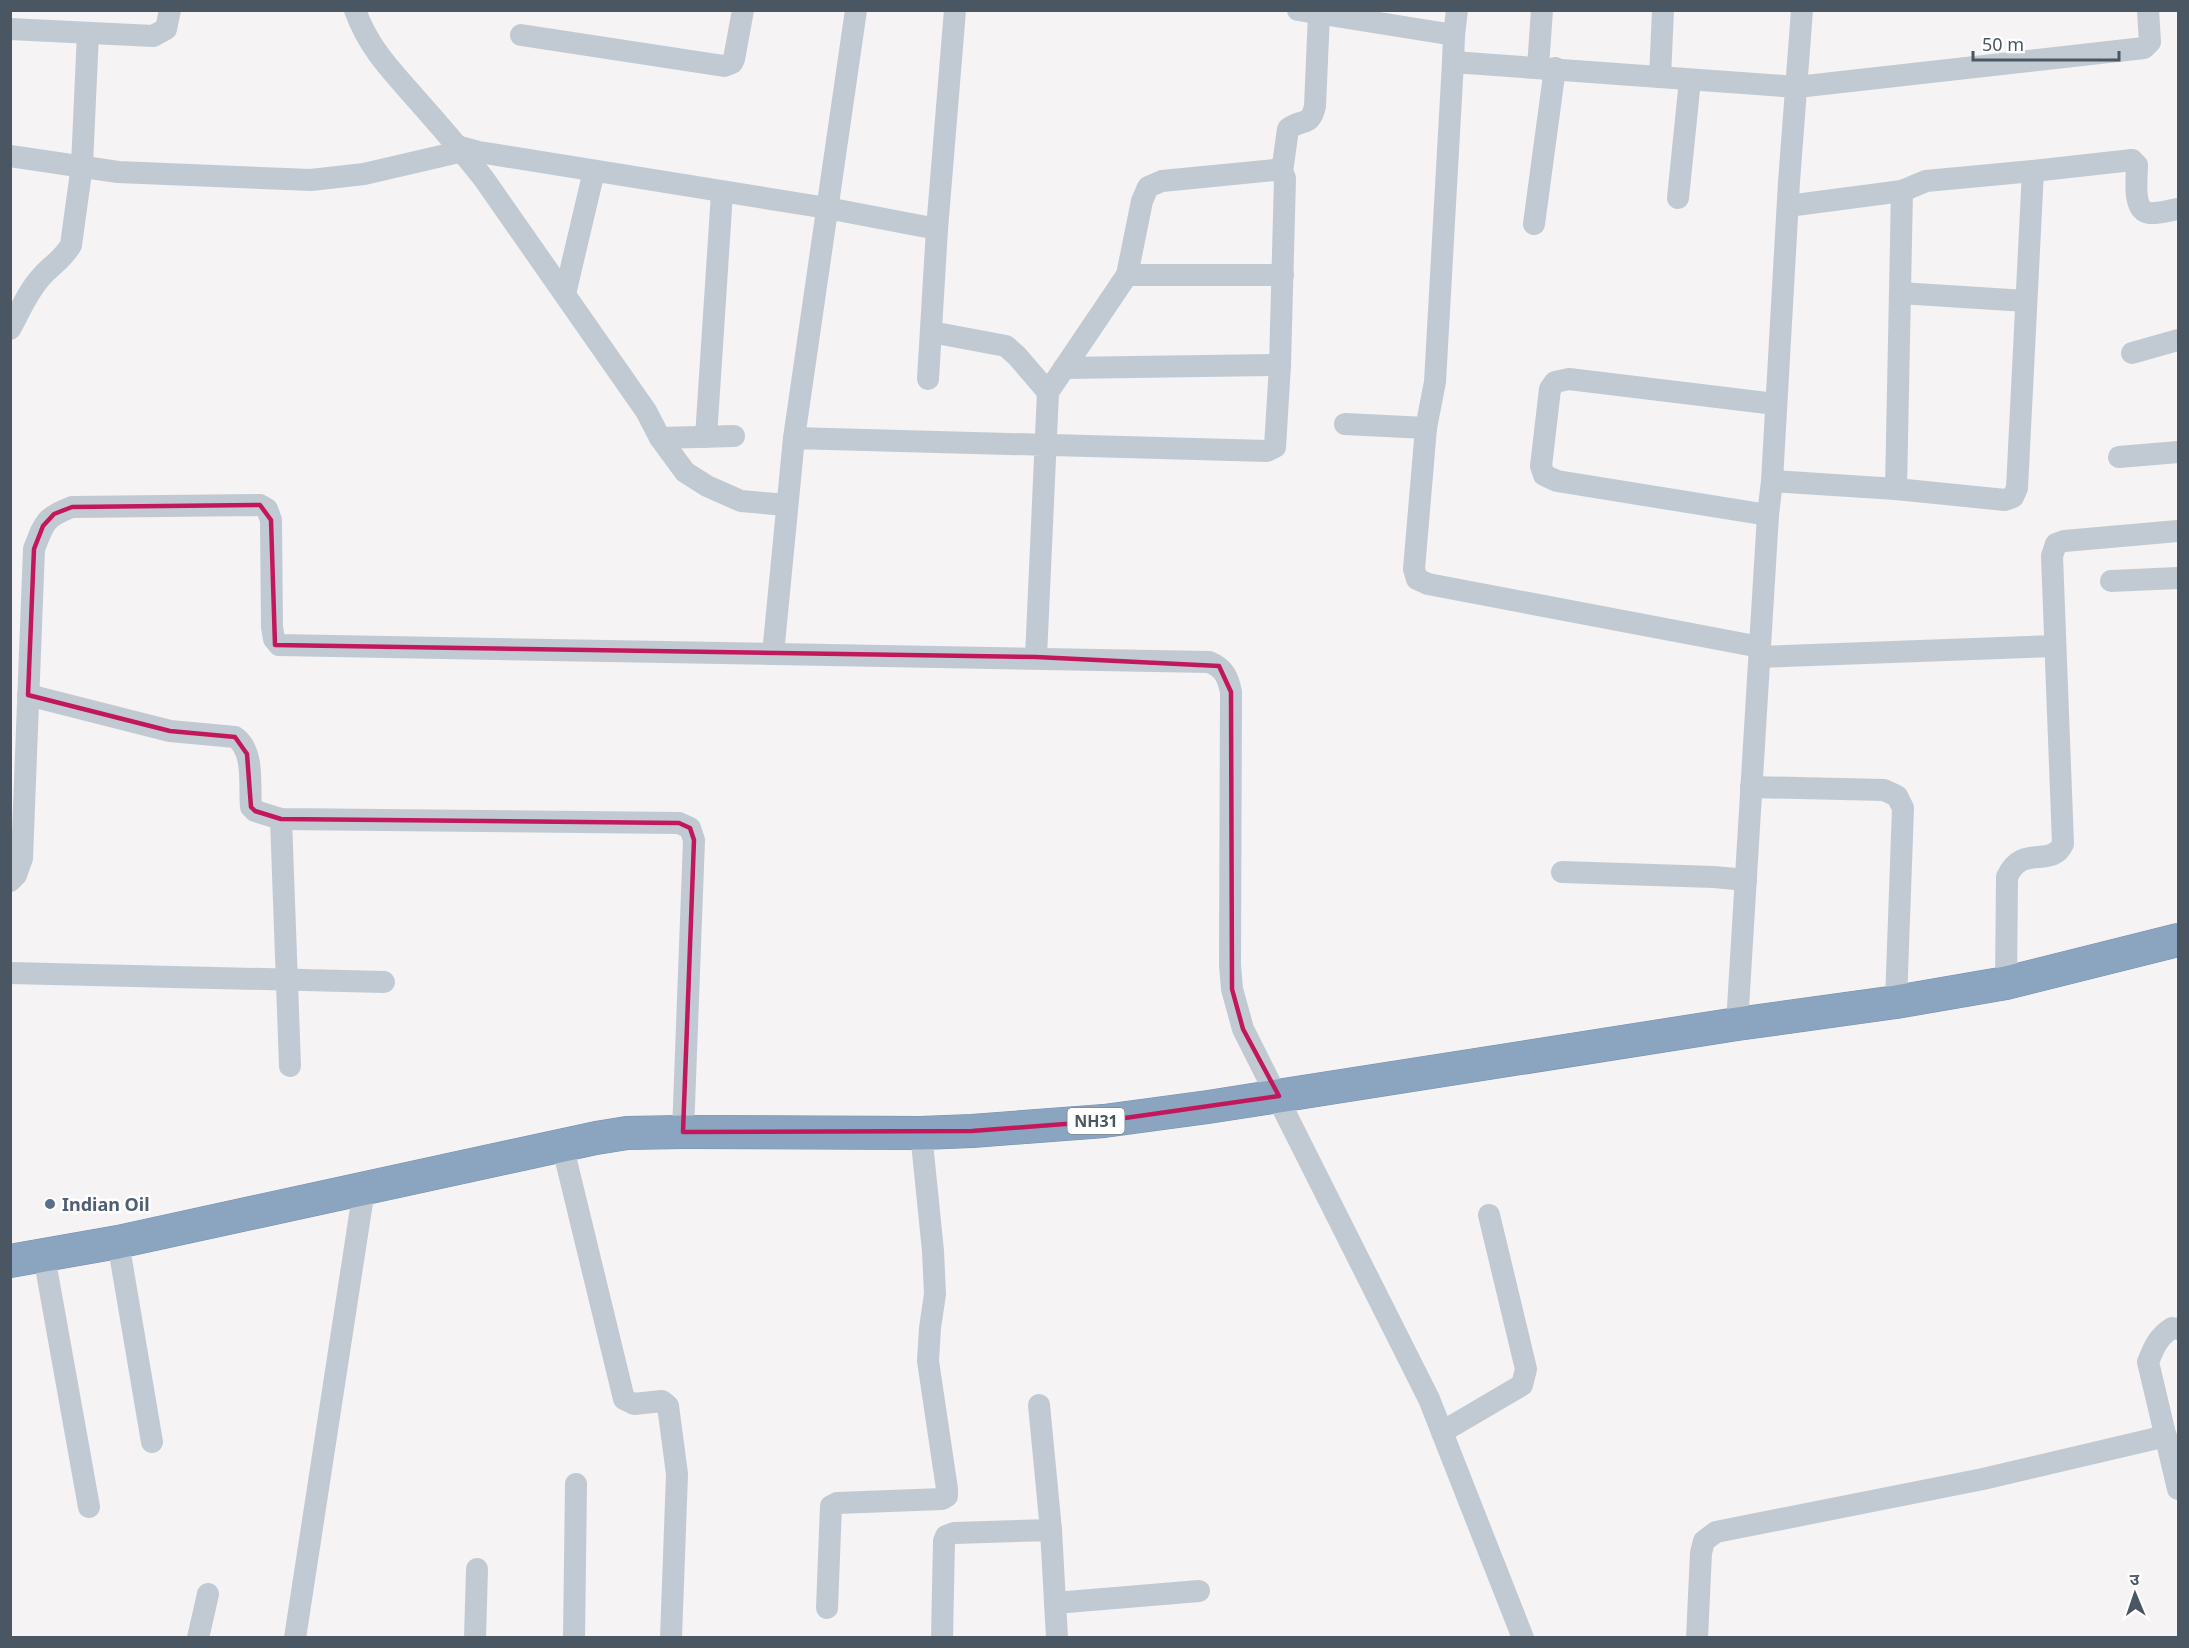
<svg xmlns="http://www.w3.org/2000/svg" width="2189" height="1648" viewBox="0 0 2189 1648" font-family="'Noto Sans','Noto Sans Devanagari',sans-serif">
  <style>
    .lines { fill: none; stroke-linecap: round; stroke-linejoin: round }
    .highway-casing { stroke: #7690ad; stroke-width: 34 }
    .minor { stroke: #c1cad2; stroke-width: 22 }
    .highway { stroke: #8ba5c1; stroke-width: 33 }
    .marked { fill: none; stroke: #c2185b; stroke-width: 4.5; stroke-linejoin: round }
    .service-dot { fill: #5c6f8a; stroke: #fff; stroke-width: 2 }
    .labels { text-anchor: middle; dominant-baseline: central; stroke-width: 5; stroke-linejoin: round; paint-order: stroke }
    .shield { fill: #fff; stroke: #808990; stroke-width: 1.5 }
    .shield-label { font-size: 16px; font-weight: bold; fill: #4a5661 }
    .service-label { font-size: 18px; font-weight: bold; fill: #4e5e75; stroke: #fff; text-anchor: start }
  </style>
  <rect width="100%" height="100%" fill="#f5f3f3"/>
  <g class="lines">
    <defs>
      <path id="highway" d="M10 1261 118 1242 596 1138 627 1133 683 1132 921 1133 972 1131 1104 1121 1208 1107 1737 1024 1896 1002 2006 983 2178 940"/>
    </defs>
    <!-- highway casing -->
    <use href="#highway" class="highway-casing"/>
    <!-- minor -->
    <g class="minor">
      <path d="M355 10C369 49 392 71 418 101 441 127 463 152 484 179L646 411 660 438 685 472 707 486 741 501 786 505"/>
      <path d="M1298 10 1454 35 1453 62"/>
      <path d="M10 29 153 36 166 29 170 10"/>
      <path d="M521 35 724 66 732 63 734 59 743 10"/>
      <path d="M1454 35 1457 10"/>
      <path d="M1538 67 1542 10"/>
      <path d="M1660 77 1663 10"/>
      <path d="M457 146 479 152 827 208 937 229 955 10"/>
      <path d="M10 156 118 172 311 180 364 174 463 151"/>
      <path d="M1282 172 1288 129C1302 118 1310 128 1315 106L1319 14"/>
      <path d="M1678 198 1690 80"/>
      <path d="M1788 206 1902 191"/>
      <path d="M1534 224 1555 68"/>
      <path d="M1127 275H1283"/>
      <path d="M1900 293 2026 301"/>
      <path d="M565 294 594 171"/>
      <path d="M10 329C20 311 28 291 42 276 52 265 64 258 71 245L82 165 88 33"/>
      <path d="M931 332 1006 346 1017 356 1048 392"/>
      <path d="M2132 353 2178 340"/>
      <path d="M1064 368 1280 365"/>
      <path d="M928 379 937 229"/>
      <path d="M1345 424 1426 428"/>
      <path d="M706 437 722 193"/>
      <path d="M660 438 734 436"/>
      <path d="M794 438 856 10"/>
      <path d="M2119 457 2178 452"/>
      <path d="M1772 481 1896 489 2005 500 2013 497 2017 488 2033 171 2132 160 2137 165C2137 177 2132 210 2149 213 2158 214 2170 210 2178 209"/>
      <path d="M1896 489 1902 191 1926 181 2033 171"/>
      <path d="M1768 515 1557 481 1544 475 1541 466 1550 389 1555 382 1569 379 1775 404"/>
      <path d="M2111 581 2178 578"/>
      <path d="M1760 647 1428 584 1417 579 1414 569 1426 428 1435 382 1453 62 1797 87 2144 48 2150 42 2148 10"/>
      <path d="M773 654 794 438 1267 451 1275 447 1280 365 1285 178 1282 172 1274 170 1162 181 1148 187 1142 201 1127 275 1048 392 1036 657"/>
      <path d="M1760 657 2055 646"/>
      <path d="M28 695 170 731 235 737C255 751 249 785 251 807L255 811 281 819 679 823 690 828 694 840 683 1132"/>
      <path d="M1751 787 1884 790 1897 796 1903 808 1896 1002"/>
      <path d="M281 819 290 1066"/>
      <path d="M1562 872 1714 877 1746 880"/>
      <path d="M10 881 16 875 22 858 34 549C44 523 45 517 72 507L260 505 267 509 271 520 272 627 274 639 279 645 1209 662C1224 668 1228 677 1231 692L1230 965 1232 989 1243 1029 1429 1399 1523 1638"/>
      <path d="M10 973 384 982"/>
      <path d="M2006 983 2007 877C2022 843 2051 869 2063 844L2052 556 2056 544 2064 541 2178 531"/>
      <path d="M1737 1024 1768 515 1772 481 1789 182 1802 10"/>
      <path d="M562 1144 624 1399 634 1404 662 1401 668 1406 677 1474 671 1638"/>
      <path d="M118 1242 152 1442"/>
      <path d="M44 1256 89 1507"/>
      <path d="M2178 1329 2172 1328C2158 1337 2154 1347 2148 1362L2178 1489"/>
      <path d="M1039 1405 1051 1530"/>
      <path d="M1442 1432 1522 1385 1526 1369 1489 1215"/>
      <path d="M1055 1603 1199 1591"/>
      <path d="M827 1608 831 1506 837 1503 942 1499 947 1496V1489L928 1361 930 1328 935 1294 933 1251 921 1133"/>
      <path d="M198 1638 208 1594"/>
      <path d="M295 1638 364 1189"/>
      <path d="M475 1638 477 1569"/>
      <path d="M574 1638 576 1484"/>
      <path d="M942 1638 944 1541 946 1536 954 1533 1051 1530 1057 1638"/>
      <path d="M1697 1638 1701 1553 1704 1541 1716 1532 1983 1479 2166 1436"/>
    </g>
    <!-- highway -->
    <use href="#highway" class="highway"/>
  </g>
  <!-- marked area -->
  <path class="marked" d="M260 505 271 520 275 645 1036 657 1219 666 1231 692 1232 989 1243 1029 1279 1096 1104 1121 972 1131 683 1132 694 840 690 828 679 823 281 819 255 811 251 807 247 754 235 737 170 731 28 695 34 549 43 526 54 514 72 507Z"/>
  <!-- markers -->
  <circle class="service-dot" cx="50" cy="1204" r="6"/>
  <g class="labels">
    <!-- shield labels -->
    <rect class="shield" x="1067.5" y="1108" width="57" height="26" rx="4.5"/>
    <g class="shield-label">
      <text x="1096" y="1121">NH31</text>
    </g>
    <!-- service labels -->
    <g class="service-label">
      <text x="62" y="1204">Indian Oil</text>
    </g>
  </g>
  <!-- border -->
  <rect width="2189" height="1648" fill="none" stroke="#4a5661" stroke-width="24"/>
  <!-- north arrow -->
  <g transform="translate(2135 1594) rotate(358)" stroke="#ffffff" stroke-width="4.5" paint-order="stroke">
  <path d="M0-4.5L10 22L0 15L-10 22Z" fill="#4a5661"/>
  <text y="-9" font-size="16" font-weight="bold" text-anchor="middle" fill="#4a5661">उ</text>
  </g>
  <!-- scale -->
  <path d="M1973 51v9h146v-9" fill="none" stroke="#4a5661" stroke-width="3"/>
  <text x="1982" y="51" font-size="18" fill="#4a5661" stroke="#ffffff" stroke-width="4.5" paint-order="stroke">50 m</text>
</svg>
